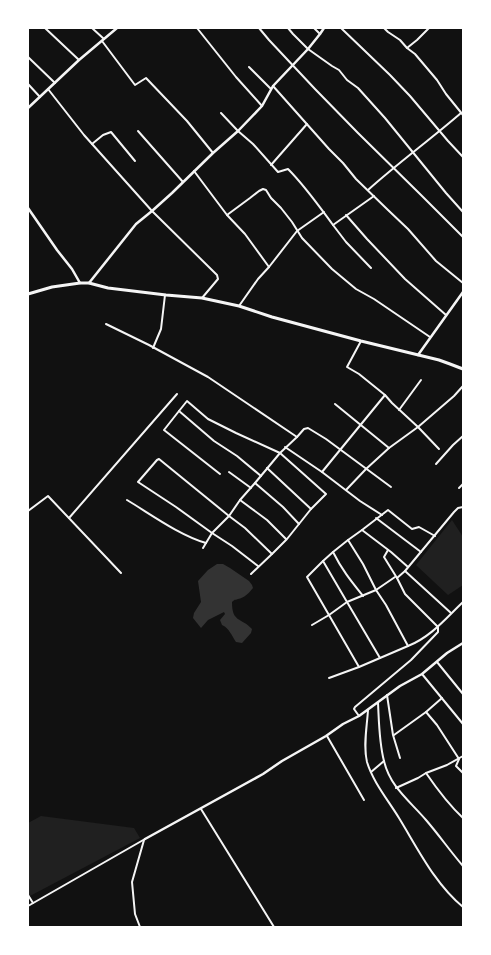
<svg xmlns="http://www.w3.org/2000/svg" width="491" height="955" viewBox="0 0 491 955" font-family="Inter,sans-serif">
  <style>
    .green { fill: #202020 }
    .water { fill: #333 }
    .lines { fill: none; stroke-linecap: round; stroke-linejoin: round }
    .minor { stroke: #f5f5f5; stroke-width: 2 }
    .tertiary { stroke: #f5f5f5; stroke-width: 2.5 }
    .secondary { stroke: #f5f5f5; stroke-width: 3 }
  </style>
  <rect width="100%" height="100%" fill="#111"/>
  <!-- green -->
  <g class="green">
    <path d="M452 520 463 537V585L448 595 416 565Z"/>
    <path d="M41 816 134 828 140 838 28 897V823Z"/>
  </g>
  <!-- water -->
  <path class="water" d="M217 564H223L230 568 249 581 252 585 253 588C249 593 244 598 238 599 232 601 237 598 232 602 232 623 241 617 252 629L251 633 242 643 236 642C232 636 229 628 222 625L220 620 225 614 224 612 208 620 201 628 193 618 194 613 201 602 198 581 208 570Z"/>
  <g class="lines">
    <!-- minor -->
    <g class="minor">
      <path d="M45 28 79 60"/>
      <path d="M92 28 104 39"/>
      <path d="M197 28 236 77 262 106"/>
      <path d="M259 28 269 40 315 89 358 133 422 196 463 237"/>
      <path d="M288 28 293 34 308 49 332 66 339 70 347 80 358 88 385 118 446 193 463 212"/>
      <path d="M314 28 320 34"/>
      <path d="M341 28 390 75 410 96 448 141 463 157"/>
      <path d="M384 28 388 32 400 40 407 48 415 54 437 80 446 94 463 115"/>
      <path d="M102 41 135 85 146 78 187 121 213 153"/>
      <path d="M407 48 417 40 429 28"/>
      <path d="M28 57 55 83"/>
      <path d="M249 67 271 89"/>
      <path d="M28 84 40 97"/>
      <path d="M273 86 329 149 343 163 356 179 388 210 408 229 436 261 463 283"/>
      <path d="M48 89 84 135 152 211 217 275 218 279 202 298"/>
      <path d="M221 113 238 131 253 144 278 172 288 169C305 186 319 206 333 225L374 196"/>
      <path d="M138 131 183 182"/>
      <path d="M92 144 103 135 111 132 135 161"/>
      <path d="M271 165 307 124"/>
      <path d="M194 171 227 215 250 198 259 191 263 189 266 190 271 198 281 208 292 222 302 238 332 269 356 289 374 299 430 337"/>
      <path d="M368 190C398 163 431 139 461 113"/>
      <path d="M227 215 245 234 269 267"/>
      <path d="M346 215 367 239 405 279 446 315"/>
      <path d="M333 225 346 242 371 268"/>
      <path d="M239 306 258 279 269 267 297 231 324 212"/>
      <path d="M106 324 149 345 208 377 297 437 280 453 255 483 240 500 229 516 159 459 157 460 138 482 176 507 212 533 232 546 258 566"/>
      <path d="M361 341 347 367 359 374 385 395 392 403 418 427 439 449"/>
      <path d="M153 348 161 329 165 295"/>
      <path d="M335 404 389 448"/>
      <path d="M399 410 421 380"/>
      <path d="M179 411 187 401 208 419 236 433 280 453 326 494 311 509 287 539 272 554 251 574"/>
      <path d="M297 437 304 429 308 428 326 439 391 487"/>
      <path d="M285 447 322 472 360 501 382 515"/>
      <path d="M436 464 453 445 463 436"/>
      <path d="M267 468 311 509"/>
      <path d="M229 472 251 488"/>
      <path d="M322 472 385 395"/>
      <path d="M220 474 164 430 179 411 214 441 237 456 261 476"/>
      <path d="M255 483 283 507 299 524"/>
      <path d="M459 488 463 484"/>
      <path d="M346 490 366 469 389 448 418 427 454 396 463 386"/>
      <path d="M127 500C152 515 179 535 206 543"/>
      <path d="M240 500 267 520 286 539"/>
      <path d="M28 511 48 496 121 573"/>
      <path d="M69 518 177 394"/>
      <path d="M376 518 421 552"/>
      <path d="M362 530 388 510 412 529 419 527 435 536"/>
      <path d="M348 540 363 564 376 590 395 577"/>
      <path d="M203 548 212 533 229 516 245 528 272 554"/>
      <path d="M323 561 307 577 359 667"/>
      <path d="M405 571 454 512 458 508 463 507"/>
      <path d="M397 578 405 571 451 613"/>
      <path d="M363 596C351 581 342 570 333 552L348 540 362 530 391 552 408 567"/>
      <path d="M312 625 329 615 347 602 323 561 333 552"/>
      <path d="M380 658 347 602 376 590 386 605 408 646C431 637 446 618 463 602"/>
      <path d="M437 662 463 694"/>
      <path d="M422 674 463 724"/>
      <path d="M329 678 359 667 408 646"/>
      <path d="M387 695 393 735 400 758"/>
      <path d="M378 703C379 722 379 742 384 761 390 787 410 801 426 820 439 835 450 851 463 866"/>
      <path d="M368 710C367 727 363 745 367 762 373 782 388 800 399 818 418 849 435 884 463 907"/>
      <path d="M426 712 437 725 459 759 456 766 463 773"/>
      <path d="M359 716 354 709 355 707 411 660 438 632V627L405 594 397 578 384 557 388 550"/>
      <path d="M394 735 426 712 442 698"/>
      <path d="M327 736 364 800"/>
      <path d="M371 772 384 761"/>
      <path d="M426 773C437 789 449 805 463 818"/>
      <path d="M396 788 418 778 426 773 447 765 463 756"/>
      <path d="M201 809 274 927"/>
      <path d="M28 895 33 903"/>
      <path d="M28 906 145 839"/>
      <path d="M140 927 135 914 132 882 144 840"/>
    </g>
    <!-- tertiary -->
    <g class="tertiary">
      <path d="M28 108 79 60 117 28"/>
      <path d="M28 208 57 250 72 269 80 283"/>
      <path d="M89 283 136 224 152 211 172 193 213 153 238 131 262 106 273 86 308 49 320 34 324 28"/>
      <path d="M418 355 463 292"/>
      <path d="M145 839 263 774 282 761 326 736 343 724 359 716 400 686 422 674 447 653 463 643"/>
    </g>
    <!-- secondary -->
    <path class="secondary" d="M28 294 52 287 80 283H89L108 288 166 295 202 298 239 306 272 317 361 341 439 360 450 364 463 369"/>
  </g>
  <!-- border -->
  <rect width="491" height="955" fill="none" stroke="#ffffff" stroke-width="58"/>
</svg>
